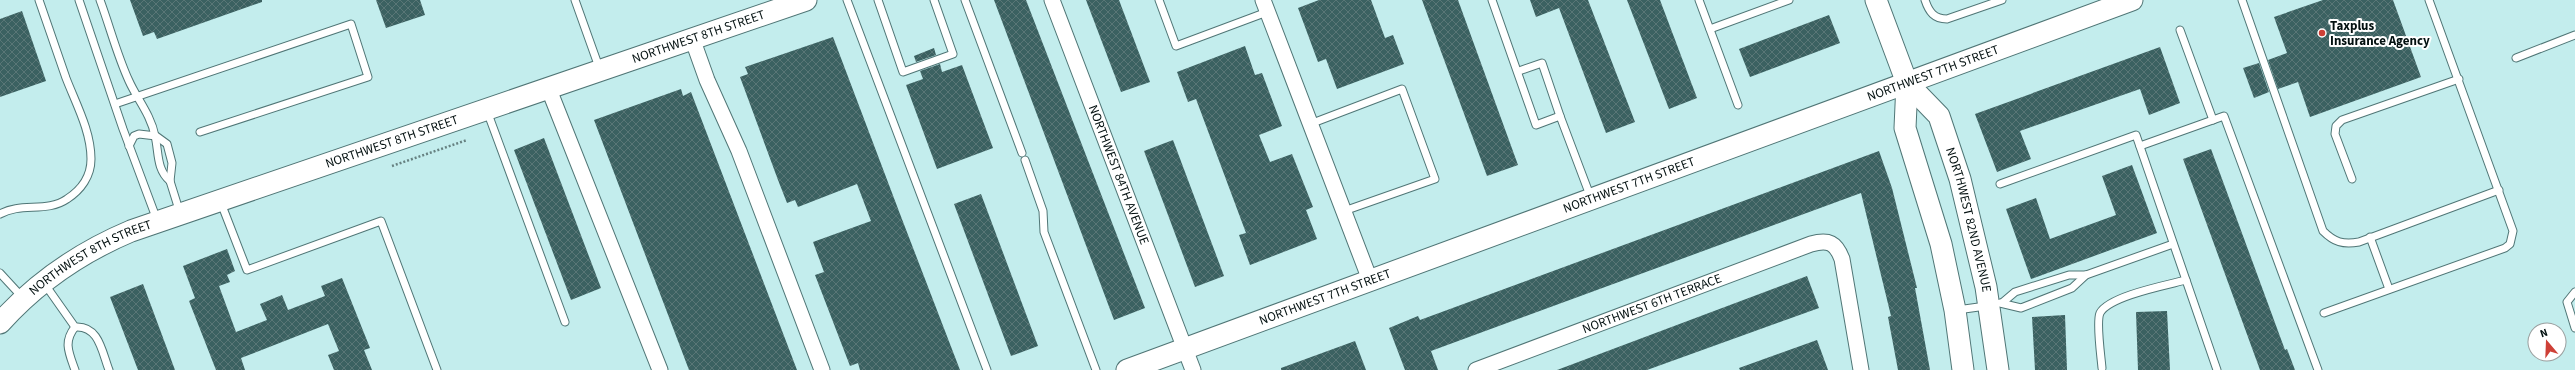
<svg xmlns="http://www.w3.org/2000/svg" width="2575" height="370" viewBox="0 0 2575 370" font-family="'Source Sans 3',sans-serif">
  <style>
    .building { fill: url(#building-cross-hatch) }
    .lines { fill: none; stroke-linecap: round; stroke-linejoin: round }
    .lane-casing { stroke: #507676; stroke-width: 9 }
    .street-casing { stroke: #507676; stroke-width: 17 }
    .secondary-casing { stroke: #507676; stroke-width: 23 }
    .path { stroke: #668181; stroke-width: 2.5; stroke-dasharray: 2 2; stroke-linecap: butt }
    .lane { stroke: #fff; stroke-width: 7 }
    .street { stroke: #fff; stroke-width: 15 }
    .secondary { stroke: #fff; stroke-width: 21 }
    .poi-dot { fill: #ce4037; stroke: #fff; stroke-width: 1.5 }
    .labels { text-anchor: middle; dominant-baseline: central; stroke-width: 4; stroke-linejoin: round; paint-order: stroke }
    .poi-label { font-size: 13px; font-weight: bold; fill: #031010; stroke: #fff; text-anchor: start }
    .street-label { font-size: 13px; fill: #031010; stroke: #fff }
  </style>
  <defs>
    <pattern id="building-cross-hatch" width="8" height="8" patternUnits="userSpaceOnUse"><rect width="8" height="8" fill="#3b6161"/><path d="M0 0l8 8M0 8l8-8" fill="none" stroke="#597676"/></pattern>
  </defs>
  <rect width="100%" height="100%" fill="#c3eded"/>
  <!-- building -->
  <g class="building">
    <path d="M130 0H262V2L157 39 154 32 143 36Z"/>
    <path d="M376 0H420L425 15 386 28Z"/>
    <path d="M994 0H1026L1145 308 1114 320Z"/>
    <path d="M1086 0H1119L1150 82 1121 92Z"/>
    <path d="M1319 0H1371L1385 38 1393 35 1404 64 1337 89 1326 59 1318 62 1298 8Z"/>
    <path d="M1422 0H1458L1518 165 1487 176Z"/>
    <path d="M1530 0H1588L1635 122 1606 133 1559 8 1536 17Z"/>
    <path d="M1627 0H1660L1697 98 1669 109Z"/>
    <path d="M2323 0H2393L2421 77 2310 117 2298 82 2278 89 2268 60 2287 53 2274 17Z"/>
    <path d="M22 11 46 81 0 97V19Z"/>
    <path d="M1829 15 1840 43 1750 77 1739 49Z"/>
    <path d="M833 37 900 214 960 370H860L858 363 850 366 815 275 824 272 813 242 871 221 857 184 798 207 795 200 787 203 778 180 740 77 748 74 745 67Z"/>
    <path d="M1245 46 1255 75 1262 73 1282 126 1259 135 1270 162 1292 154 1313 207 1306 210 1317 239 1250 265 1239 235 1246 233 1196 99 1188 102 1177 72Z"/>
    <path d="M2160 47 2180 103 2149 115 2140 89 2020 131 2031 159 1997 172 1975 114Z"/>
    <path d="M934 48 936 55 916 62 914 56Z"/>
    <path d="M2259 63 2269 92 2254 98 2243 68Z"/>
    <path d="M940 64 942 72 962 65 993 148 937 169 906 85 923 79 920 71Z"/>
    <path d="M681 89 683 96 691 92 797 370H689L594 120Z"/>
    <path d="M544 138 601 288 571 300 514 150Z"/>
    <path d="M1173 140 1224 276 1195 287 1144 151Z"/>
    <path d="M2211 149 2285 350 2287 349 2295 370H2260L2183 159Z"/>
    <path d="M1879 151 1892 188 1917 288H1915L1930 370H1898L1888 317 1891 316 1861 193 1431 351 1438 370H1405L1389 328 1418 316 1420 320Z"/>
    <path d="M2132 165 2157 233 2031 279 2006 209 2036 198 2050 239 2116 215 2102 176Z"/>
    <path d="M981 194 1038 346 1011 356 954 204Z"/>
    <path d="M227 249 235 271 227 275 230 282 219 286 236 332 267 320 260 304 282 295 288 310 325 296 321 286 342 278 370 348 364 350 372 370H334L328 355 339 351 328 324 241 358 245 370H216L189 301 195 298 183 266Z"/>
    <path d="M1807 276 1819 308 1647 370H1557Z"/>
    <path d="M143 284 175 370H138L110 297Z"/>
    <path d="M2167 311 2170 370H2138L2136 312Z"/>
    <path d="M2065 315 2067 370H2035L2032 317Z"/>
    <path d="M1817 340 1828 370H1740L1739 368Z"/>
    <path d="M1355 341 1366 370H1281V368Z"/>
  </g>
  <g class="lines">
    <defs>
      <g id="lane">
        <path d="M79 0 123 129 157 220"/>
        <path d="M100 0C110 27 117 55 129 81 137 99 151 115 155 136 159 152 156 169 170 181"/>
        <path d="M575 0 600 70"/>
        <path d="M847 0 987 370"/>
        <path d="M878 0 903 72 953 54 934 0"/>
        <path d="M965 0 1022 153"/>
        <path d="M1159 0 1176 46 1267 12"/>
        <path d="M1492 0 1536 125 1560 116 1591 198"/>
        <path d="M1699 0 1738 105"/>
        <path d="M1925 0C1929 12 1934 19 1947 19L2002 0"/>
        <path d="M2242 0 2323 231C2334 242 2343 245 2359 242L2499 190"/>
        <path d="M1710 29 1789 0"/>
        <path d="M2180 30 2213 120"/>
        <path d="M2516 58 2575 35"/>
        <path d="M1519 71 1542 63 1560 116"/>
        <path d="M115 104 351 24 368 77 200 132"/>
        <path d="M487 111 565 322"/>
        <path d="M1310 124 1402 89 1435 179 1344 211"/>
        <path d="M129 146 134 136 139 134 156 136 167 144 172 163 170 181 180 213"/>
        <path d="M2140 146 2224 116 2318 370"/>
        <path d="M1025 160 1043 211 1044 232 1096 370"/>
        <path d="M2352 179 2335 134 2336 126 2342 120 2459 79"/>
        <path d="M2000 184 2136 135 2217 370"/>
        <path d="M221 203 247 270 381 221 437 370"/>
        <path d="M0 214C21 202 47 213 67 199 81 190 91 176 91 159 91 131 76 104 66 78 57 52 48 26 39 0"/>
        <path d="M2370 237 2389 289"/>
        <path d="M0 273 23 298"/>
        <path d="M44 283 75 327C99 325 102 352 109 370"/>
        <path d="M2575 292 2567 302 2575 328"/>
        <path d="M2000 303 2021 308 2072 288 2086 275"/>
        <path d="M2002 303 2015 292 2069 275H2086L2173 244"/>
        <path d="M1957 310 1986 306"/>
        <path d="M2324 313 2505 248 2510 244 2513 231 2429 0"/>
        <path d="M2102 368C2101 356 2096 322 2100 313 2109 296 2167 285 2186 280"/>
        <path d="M75 370C69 353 63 342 75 327"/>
      </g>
      <g id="street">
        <path id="s1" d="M1052 0 1193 370"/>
        <path d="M1263 0 1370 280"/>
        <path d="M692 38 707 80 739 151 822 370"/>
        <path d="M548 87 660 370"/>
        <path id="s2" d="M1476 370 1811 244C1829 239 1836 243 1842 259L1861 370"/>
      </g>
      <g id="secondary">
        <path d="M1876 0 1907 83 1905 128 1941 244 1955 310 1963 370"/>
        <path id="s3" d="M1907 83 1939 116 1960 179 1986 287 1998 370"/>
        <path id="s4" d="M0 323C36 283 81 252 131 231L806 0"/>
        <path id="s5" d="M1127 370 2132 0"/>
      </g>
    </defs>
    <!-- lane casing -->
    <use href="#lane" class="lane-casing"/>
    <!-- street casing -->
    <use href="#street" class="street-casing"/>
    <!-- secondary casing -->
    <use href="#secondary" class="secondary-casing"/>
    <!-- path -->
    <path class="path" d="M392 166 467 140"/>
    <!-- lane -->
    <use href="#lane" class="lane"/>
    <!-- street -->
    <use href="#street" class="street"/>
    <!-- secondary -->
    <use href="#secondary" class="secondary"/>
  </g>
  <!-- markers -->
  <circle class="poi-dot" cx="2322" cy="33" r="4"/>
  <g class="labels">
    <!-- poi labels -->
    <g class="poi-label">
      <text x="2330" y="26">Taxplus<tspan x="2330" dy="15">Insurance Agency</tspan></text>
    </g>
    <!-- street labels -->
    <g class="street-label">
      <text stroke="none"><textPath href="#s4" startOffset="761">NORTHWEST 8TH STREET</textPath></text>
      <text stroke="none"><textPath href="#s5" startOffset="859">NORTHWEST 7TH STREET</textPath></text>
      <text stroke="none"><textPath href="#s4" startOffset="437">NORTHWEST 8TH STREET</textPath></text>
      <text stroke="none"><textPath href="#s1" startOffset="187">NORTHWEST 84TH AVENUE</textPath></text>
      <text stroke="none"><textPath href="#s5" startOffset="535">NORTHWEST 7TH STREET</textPath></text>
      <text stroke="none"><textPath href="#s3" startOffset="154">NORTHWEST 82ND AVENUE</textPath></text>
      <text stroke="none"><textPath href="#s4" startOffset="113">NORTHWEST 8TH STREET</textPath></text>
      <text stroke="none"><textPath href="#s5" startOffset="211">NORTHWEST 7TH STREET</textPath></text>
      <text stroke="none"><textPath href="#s2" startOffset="188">NORTHWEST 6TH TERRACE</textPath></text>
    </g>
  </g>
  <!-- north arrow -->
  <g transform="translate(2547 342) rotate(341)"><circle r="19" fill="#ffffff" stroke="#9a9f9f"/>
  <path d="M0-3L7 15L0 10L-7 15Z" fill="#ce4037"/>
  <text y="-6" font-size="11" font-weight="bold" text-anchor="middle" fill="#031010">N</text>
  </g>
</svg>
